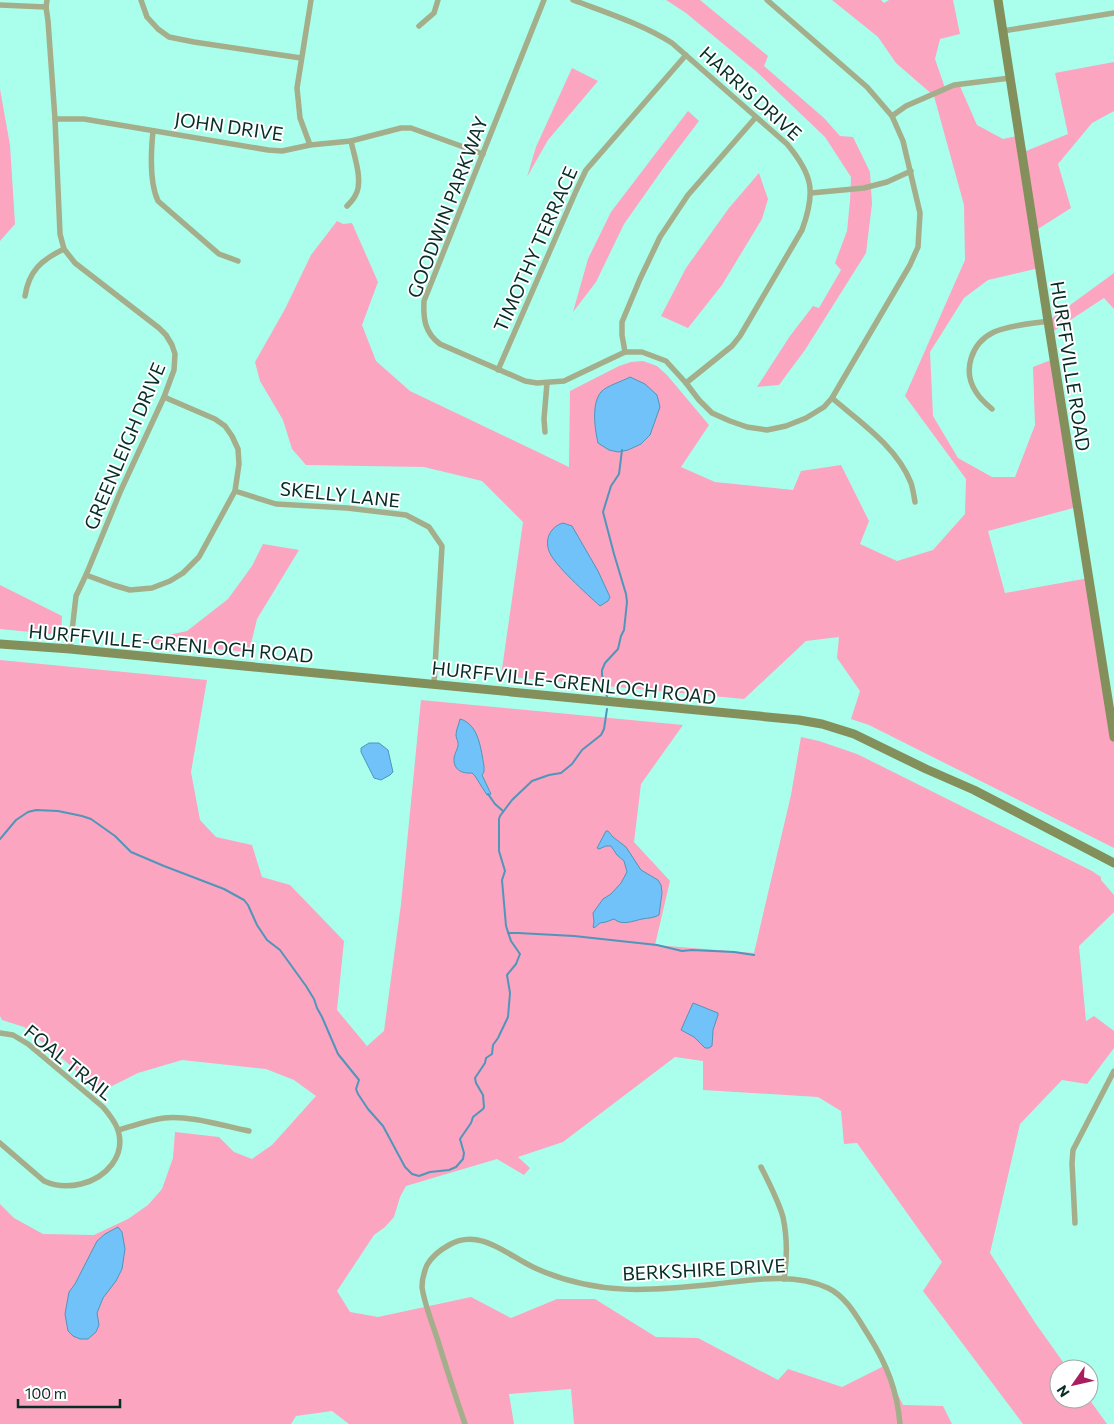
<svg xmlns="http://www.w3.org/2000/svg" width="1114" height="1424" viewBox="0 0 1114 1424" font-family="Commissioner,sans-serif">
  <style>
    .green { fill: #fba5c0 }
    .water { fill: #70c2f9; stroke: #5095ba }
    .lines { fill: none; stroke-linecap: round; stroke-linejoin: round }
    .stream { stroke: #5095ba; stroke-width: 2 }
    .street { stroke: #a5ae8b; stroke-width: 5.5 }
    .secondary { stroke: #84905b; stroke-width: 9 }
    .labels { text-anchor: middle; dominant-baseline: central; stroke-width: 4; stroke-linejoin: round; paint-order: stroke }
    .street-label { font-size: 19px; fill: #072d27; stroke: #fff }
  </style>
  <rect width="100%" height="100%" fill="#a9ffec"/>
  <!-- green -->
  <g class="green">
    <path d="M666 0H700L768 56 764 66 824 118 840 136 853 137 870 172 872 204 866 253 805 350 779 385 757 387 790 336 813 306 819 308 841 270 835 263 847 231 850 201 851 177 825 137 757 72 686 13Z"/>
    <path d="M832 0H881L884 3 889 0H953L960 34 940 39 935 59 945 88 959 84 977 125 1003 139 1022 135 1026 151 1068 134 1055 73 1114 62V111L1092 123 1058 164 1071 208 1038 229 1043 267 988 280 964 298 930 352 933 416 958 458 992 477H1015L1035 425 1033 367 1056 358 1077 507 988 531 1005 593 1089 578 1114 730V848L869 725 851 719 860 691 837 658 839 637 806 641 744 699 501 676 523 522 482 481 424 467 306 465 292 449 283 420 260 381 255 362 285 309 311 255 337 221 343 224 352 223 378 282 362 325 376 361 410 391 569 467 570 391 619 366 631 362 643 361 657 366 667 375 709 425 681 467 715 482 793 490 801 471 841 465 869 521 860 544 897 561 933 550 965 514 966 479 905 396 965 260 964 205 934 96 896 63 878 37Z"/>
    <path d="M572 68 598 81 548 140 527 177 536 147Z"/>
    <path d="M0 89 10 145 15 224 0 241Z"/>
    <path d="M688 111 699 121 667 163 624 224 596 282 573 312 588 259 611 212Z"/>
    <path d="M759 173 768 199 762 219 722 285 688 328 661 316 686 268 729 208Z"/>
    <path d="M1114 273V309L1104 298 1052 332 1051 319Z"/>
    <path d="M263 544 299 550 257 619 249 652 136 642 187 631 228 599 252 566Z"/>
    <path d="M0 585 62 616 61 635 0 629Z"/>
    <path d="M0 660 207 680 191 772 200 820 216 837 252 845 262 877 290 885 344 941 337 1010 367 1046 384 1031 401 904 421 700 683 725 641 784 634 842 670 881 655 945 754 953 791 795 801 737 819 741 857 754 1092 871 1101 877V880L1114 895V912L1079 946 1086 1021 1094 1016 1114 1031V1048L1087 1084 1062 1080 1020 1124 990 1253 1036 1324 1068 1369H1059V1399H1089L1107 1424H1023L923 1291 942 1262 857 1143 844 1144 841 1111 818 1097 703 1090V1061L675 1057 563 1142 518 1157 530 1168 524 1175 497 1159 406 1186 400 1197 394 1217 385 1227 374 1235 337 1291 350 1312 378 1317 471 1297 511 1318 557 1299H595L656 1337 698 1338 778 1380 788 1369 842 1387 884 1366 903 1405 943 1406 952 1424H574L571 1389 509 1394 514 1424H349L332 1411 296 1416 291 1424H0V1204L14 1218 43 1234 94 1235 128 1219 148 1205 162 1189 173 1158 175 1132 219 1137 234 1152 252 1159 272 1145 316 1096 294 1080 266 1069 182 1060 138 1073 98 1093 71 1066 24 1027 2 1020 0 1016Z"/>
  </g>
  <!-- water -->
  <g class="water">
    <path d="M630 377 645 384 657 395 660 407 650 435 641 444 628 450 618 452 609 450 598 443C595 430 591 404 601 392 606 386 623 381 630 377Z"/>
    <path d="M563 523 572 526 598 571 610 597 608 601 600 606C588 595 553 564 549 551 547 546 547 540 549 535 552 529 556 525 563 523Z"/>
    <path d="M460 719C479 724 481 750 484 766V772L482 775 491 794 487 795 475 776 472 773C461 774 453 769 454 758 455 753 457 750 458 746 459 742 456 739 456 735 456 730 459 724 460 719Z"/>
    <path d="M369 743H379L388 750 393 772 390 775 381 780 374 778 361 752V748Z"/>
    <path d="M606 831H608L613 837 626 847 641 870 658 880 661 885 662 893 659 915C654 918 648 918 642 919 633 921 622 926 614 919L606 922 600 923 594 928 593 927 594 922 593 913 603 899 611 894 621 883 627 872 624 861 617 855 611 846H606L599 849 597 848Z"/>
    <path d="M693 1003 718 1013V1015L713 1030 712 1046 709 1048H705L694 1037 681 1030Z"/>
    <path d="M118 1227 122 1232 125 1249 122 1269 116 1281 103 1298 97 1313 99 1325 96 1332 88 1339H80L73 1336 68 1331 65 1314 69 1292 75 1284 97 1241 105 1234Z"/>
  </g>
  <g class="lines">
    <!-- stream -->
    <g class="stream">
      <path d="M607 697 602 675V670L605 663 618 649 621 636 624 630 627 602 626 594 614 554 603 512 611 486 619 474 622 450"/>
      <path d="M488 794 495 804 503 811"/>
      <path d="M0 839 16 820 28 812 36 810 58 811 82 816 91 819 115 836 131 852 164 866 224 889 244 900 248 905 257 925 267 940 280 950 306 986 314 999 317 1008 322 1017 338 1054 359 1080 356 1089 358 1094 368 1109 383 1126 405 1167 412 1174 419 1176 430 1172 449 1170 456 1167 463 1159 464 1153 460 1139 471 1123 473 1117 483 1109 484 1107 483 1095 476 1083 475 1078 485 1063 486 1058 492 1054 493 1045 498 1038 508 1017 510 993 507 975 516 964 520 954 511 941 506 926 502 880 505 871 499 851V819L500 816 512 800 532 781 549 775 561 773 572 764 582 750 601 735 604 729 607 709"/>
      <path d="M508 933H518L574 936 657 945 682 951 692 950 734 952 754 955"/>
    </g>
    <!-- street -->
    <g class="street">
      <path d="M47 0 46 7 48 21 55 119 60 234 64 249 75 263 159 328 166 335 172 345 175 354 174 370 164 397 121 490 86 575 76 596 70 649"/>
      <path d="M141 0 147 17 158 29 169 37 194 42 301 58"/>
      <path d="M544 0 424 301C423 319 425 333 440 344L525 381 537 383 564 381 625 352H642L666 361 686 383 699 400 712 413 730 421 747 427 767 430 786 426 806 418 824 407 832 398 910 265 918 247 920 213 903 141 892 116 867 87 767 0"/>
      <path d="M573 0C607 13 642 24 672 43L787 144C813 175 816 192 802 230L740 336 732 346 686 383"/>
      <path d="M0 5 46 7"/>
      <path d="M419 26 434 13 438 0"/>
      <path d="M1003 31 1114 13"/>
      <path d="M892 116 906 106 954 85 1010 78"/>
      <path d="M55 119H84L268 150 282 151 310 145 351 141 401 128H411L483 154"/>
      <path d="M153 131C151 151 149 182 158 201L219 254 238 261"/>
      <path d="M310 145 300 118 297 88 311 0"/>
      <path d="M811 193 864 188 887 182 911 171"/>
      <path d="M347 206C350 203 353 200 355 196 364 182 354 156 351 141"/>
      <path d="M25 296C29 271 41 260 64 249"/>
      <path d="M625 352 622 335V322L640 279 660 237 688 195 756 117"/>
      <path d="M498 370 576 191 586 170 686 55"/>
      <path d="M832 398C860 422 897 447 911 483 913 489 914 496 915 502"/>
      <path d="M992 409C986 404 980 399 976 392 962 371 971 343 994 332 1010 325 1030 324 1048 321"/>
      <path d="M545 432 544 419 547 383"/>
      <path d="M235 491 276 504 347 508 406 515 429 527 442 546 434 684"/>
      <path d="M86 575 113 585 130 590 152 588 170 581 183 573 199 557 235 491 239 464 238 449 232 436 225 426 215 419 164 397"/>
      <path d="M0 1033 13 1035 28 1044 103 1107C109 1114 115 1121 118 1130 126 1156 106 1178 81 1184 68 1187 57 1187 44 1181L0 1143"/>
      <path d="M118 1130C133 1126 149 1120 164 1118 189 1115 224 1126 249 1131"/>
      <path d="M761 1167C769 1183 778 1200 783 1217 787 1236 787 1260 784 1279"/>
      <path d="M1075 1223 1072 1163 1073 1150 1114 1071"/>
      <path d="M465 1424C455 1395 446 1367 437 1338 432 1322 424 1303 422 1287 422 1280 424 1272 427 1265 432 1256 440 1250 449 1245 480 1227 508 1256 535 1268 596 1296 652 1291 716 1284 752 1280 794 1272 828 1288 847 1297 858 1319 869 1336 887 1365 897 1390 900 1424"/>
    </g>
    <!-- secondary -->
    <g class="secondary">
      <path d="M998 0 1048 321 1114 737"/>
      <path d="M0 644 70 649 799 720 822 724 854 734 926 769 974 790 1114 863"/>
    </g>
  </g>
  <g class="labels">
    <!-- street labels -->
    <g class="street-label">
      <text transform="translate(751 93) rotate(42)">HARRIS DRIVE</text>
      <text transform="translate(229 126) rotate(8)">JOHN DRIVE</text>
      <text transform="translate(447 207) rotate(-69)">GOODWIN PARKWAY</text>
      <text transform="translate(535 249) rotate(-66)">TIMOTHY TERRACE</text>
      <text transform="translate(1071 366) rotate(81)">HURFFVILLE ROAD</text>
      <text transform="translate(124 446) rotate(-67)">GREENLEIGH DRIVE</text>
      <text transform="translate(340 494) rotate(6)">SKELLY LANE</text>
      <text transform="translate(171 643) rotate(5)">HURFFVILLE-GRENLOCH ROAD</text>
      <text transform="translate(574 682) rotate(6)">HURFFVILLE-GRENLOCH ROAD</text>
      <text transform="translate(69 1062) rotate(39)">FOAL TRAIL</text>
      <text transform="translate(704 1269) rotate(-3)">BERKSHIRE DRIVE</text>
    </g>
  </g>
  <!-- north arrow -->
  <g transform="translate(1074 1384) rotate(236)"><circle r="24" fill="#ffffff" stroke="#9caba9"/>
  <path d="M0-4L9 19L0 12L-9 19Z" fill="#aa1d5e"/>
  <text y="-8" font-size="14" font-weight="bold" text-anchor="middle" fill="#072d27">N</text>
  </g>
  <!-- scale -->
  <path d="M18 1399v8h102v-8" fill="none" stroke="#072d27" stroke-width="2.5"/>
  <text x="25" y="1399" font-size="15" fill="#072d27" stroke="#ffffff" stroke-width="4" paint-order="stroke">100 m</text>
</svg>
